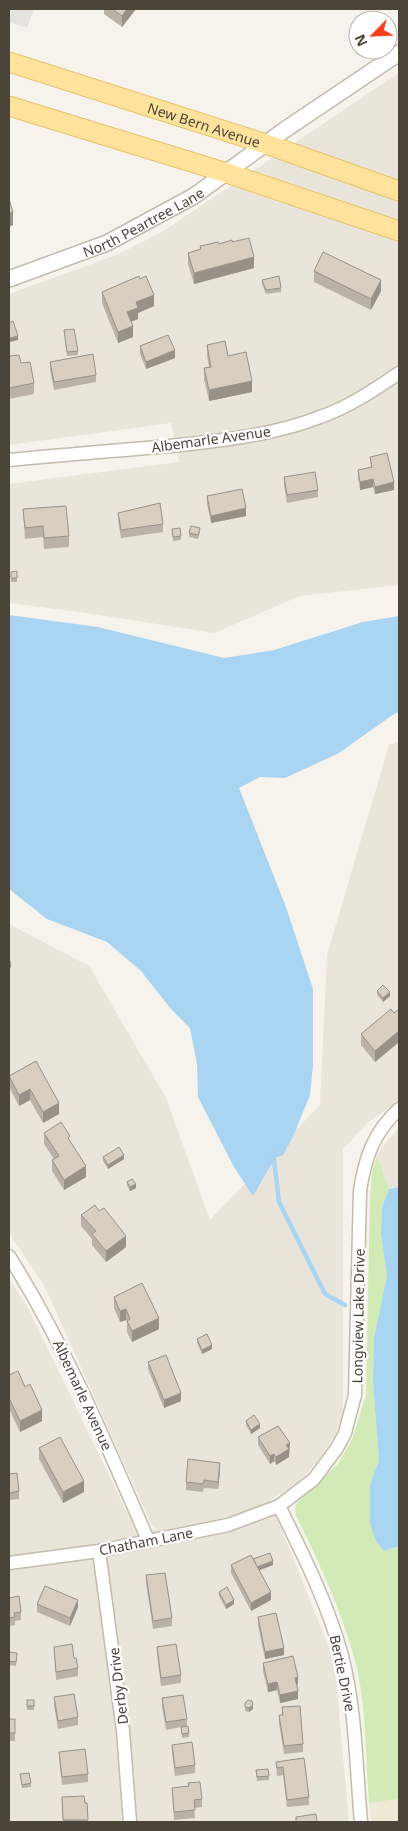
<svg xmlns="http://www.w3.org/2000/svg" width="408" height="1831" viewBox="0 0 408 1831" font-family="'Noto Sans',sans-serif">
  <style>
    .residential { fill: #eae5da }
    .education { fill: #efe8d6 }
    .green { fill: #d2eab5 }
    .parking { fill: #e5e3e0 }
    .water { fill: #a9d4f2 }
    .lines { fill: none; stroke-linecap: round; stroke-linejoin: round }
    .stream { stroke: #a9d4f2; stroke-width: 4.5 }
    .minor-casing { stroke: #c2bbae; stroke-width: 15 }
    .tertiary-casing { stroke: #c2bbae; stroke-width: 18 }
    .primary-casing { stroke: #e6c16a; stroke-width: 21 }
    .minor { stroke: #fff; stroke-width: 12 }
    .tertiary { stroke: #fff; stroke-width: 15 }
    .primary { stroke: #ffe39c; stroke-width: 19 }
    .wall { fill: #bab2a6 }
    .shaded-wall { fill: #979187 }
    .building { fill: #d8cfc1; stroke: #979187 }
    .labels { text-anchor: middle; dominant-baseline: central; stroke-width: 4.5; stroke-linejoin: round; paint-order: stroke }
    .street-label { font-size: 14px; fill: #4b4439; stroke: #fff }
  </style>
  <rect width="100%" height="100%" fill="#f6f3ec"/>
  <!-- residential -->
  <g class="residential">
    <path d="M399 73V585L300 596 214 633 87 613 9 603V484L179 462 171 423 9 445V294L119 254 162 232Z"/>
    <path d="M399 741V1101L367 1123 343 1149V1412L335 1436 319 1459 299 1482 270 1500 330 1650 336 1679 349 1822H9V1279L27 1306 137 1533 157 1529 151 1524 44 1285 9 1233V924L89 966 166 1098 210 1220 320 1105 327 955 389 745Z"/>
    <path d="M399 1128V1187L389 1189 377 1156 382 1147Z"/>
  </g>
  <!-- education -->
  <path class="education" d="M399 1799V1822H371L369 1803Z"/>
  <!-- green -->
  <path class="green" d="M377 1156 389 1189 382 1207 381 1234 387 1276 374 1338 373 1381 379 1461 370 1484 384 1551 399 1546V1799L369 1803C365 1755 367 1703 354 1657 341 1609 318 1560 296 1515L295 1507 298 1502 338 1464 353 1437 366 1395 370 1195 372 1173Z"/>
  <!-- parking -->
  <path class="parking" d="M9 9H34L27 28 9 22Z"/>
  <!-- water -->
  <g class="water">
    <path d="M9 615 98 627 224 658 274 650 363 622 399 616V712L394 714 339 753 285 778 260 777 239 788 286 907 313 989V1065L310 1095 293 1137 283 1155 275 1158 253 1196 234 1167 198 1097 197 1064 190 1028 171 1009 141 971 107 942 47 919 9 889Z"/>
    <path d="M399 1187V1546L384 1551 375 1539 370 1524V1484L379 1461 373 1381 374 1338 387 1276 381 1234 382 1207 389 1189Z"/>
  </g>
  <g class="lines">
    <!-- stream -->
    <path class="stream" d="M273 1152 279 1202 325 1294 345 1305"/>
    <defs>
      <g id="minor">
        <path d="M9 460C69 454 130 450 190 444 234 439 279 433 320 417 349 407 374 390 399 373"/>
        <path d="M9 1256C65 1345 106 1443 148 1540"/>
        <path d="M279 1506C303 1554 328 1604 342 1656 356 1709 356 1768 361 1822"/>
        <path d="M99 1551 123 1731 130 1822"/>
        <path d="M9 1563 99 1551 228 1525 279 1506 314 1479 337 1448 345 1433 355 1395 360 1191C365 1157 374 1132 399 1109"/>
      </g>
      <g id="tertiary">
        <path id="s1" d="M9 279 107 243 194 196 283 131 399 53"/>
      </g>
      <g id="primary">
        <path id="s2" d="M9 62 266 144 399 191"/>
        <path d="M9 106 227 173 399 231"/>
      </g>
    </defs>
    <!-- minor casing -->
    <use href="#minor" class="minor-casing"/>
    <!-- tertiary casing -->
    <use href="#tertiary" class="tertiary-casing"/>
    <!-- primary casing -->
    <use href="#primary" class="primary-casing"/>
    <!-- minor -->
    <use href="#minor" class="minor"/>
    <!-- tertiary -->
    <use href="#tertiary" class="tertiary"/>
    <!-- primary -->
    <use href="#primary" class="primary"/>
  </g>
  <!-- wall -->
  <g class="wall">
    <path d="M104 9H136L122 27 104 14Z"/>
    <path d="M232 242 254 268 194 284 188 264V253L200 249V246Z"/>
    <path d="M314 271 381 291 371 310 314 282Z"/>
    <path d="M262 280 281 288V292L266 294 262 284Z"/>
    <path d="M102 292 154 306 138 313V319L131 322 133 337 118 343 102 303Z"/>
    <path d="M64 330 78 351V355L67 356Z"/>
    <path d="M207 345 252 392 209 401 204 379V368L209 367 207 356Z"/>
    <path d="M140 346 175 358 146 369 140 354Z"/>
    <path d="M9 356 21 363 34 383V394L9 399Z"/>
    <path d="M50 362 96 375V382L54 390 50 369Z"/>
    <path d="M370 457 394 490 375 494 373 487 360 490 358 478V470L371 467Z"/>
    <path d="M284 477 318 490V497L287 503 284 485Z"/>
    <path d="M207 496 246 516 211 523 207 504Z"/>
    <path d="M23 509 69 536V547L44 549 43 537 25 539Z"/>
    <path d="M118 513 163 524V532L121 538 118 520Z"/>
    <path d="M172 529 181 536V540L173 541Z"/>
    <path d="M200 532 198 539 189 537V533Z"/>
    <path d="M17 571V582H11V572Z"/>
    <path d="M377 991 390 996 383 1002 377 995Z"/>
    <path d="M399 1009V1042L375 1062 361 1045V1034L394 1013Z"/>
    <path d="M36 1061 59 1114 43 1123 30 1100 19 1106 9 1087V1076Z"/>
    <path d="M44 1133 70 1142 86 1177 64 1190 52 1171V1160L54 1159 44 1144Z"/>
    <path d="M103 1157 124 1159 108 1169 103 1161Z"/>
    <path d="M127 1182 136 1188 130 1191 127 1186Z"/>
    <path d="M81 1215 126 1247 106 1262 92 1245V1239L81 1226Z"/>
    <path d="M114 1297 159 1329 132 1342 127 1332V1322L126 1320 120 1322 114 1308Z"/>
    <path d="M197 1339 212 1349 202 1354 197 1343Z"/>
    <path d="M148 1362 181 1401 164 1408 148 1369Z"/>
    <path d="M9 1375 42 1421 20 1432 10 1411Z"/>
    <path d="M246 1421 260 1428 251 1434 246 1425Z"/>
    <path d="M258 1437 290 1451 289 1452V1457L276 1465 274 1461 270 1464 258 1445Z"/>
    <path d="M39 1448 84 1492 63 1503 39 1459Z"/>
    <path d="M220 1470 218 1489 204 1488 203 1492 186 1490V1482Z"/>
    <path d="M9 1474 19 1491V1499L9 1500Z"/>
    <path d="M253 1559 273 1565 259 1570 271 1600 251 1611 231 1573V1565Z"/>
    <path d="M146 1575 172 1618V1626L153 1629 146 1583Z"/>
    <path d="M219 1592 234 1604 226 1609 219 1596Z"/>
    <path d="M9 1598 21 1612V1620L15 1621V1625L9 1626Z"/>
    <path d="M37 1604 78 1607 70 1626 37 1612Z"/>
    <path d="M258 1617 284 1655 265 1659 258 1625Z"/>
    <path d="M54 1647 74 1658 78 1668V1676L56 1680Z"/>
    <path d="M157 1647 181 1675V1683L161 1686 157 1654Z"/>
    <path d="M9 1656 17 1657 16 1666 9 1665Z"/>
    <path d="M263 1663 298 1684 297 1685 298 1699 280 1703 277 1690 268 1692 263 1671Z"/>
    <path d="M54 1697 78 1717V1725L58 1729 54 1705Z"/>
    <path d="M162 1698 187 1719V1726L189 1733V1737L182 1738 181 1727 166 1730 162 1706Z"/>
    <path d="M27 1700 34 1706V1710H27Z"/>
    <path d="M245 1703 253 1709 249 1712 245 1711Z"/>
    <path d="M282 1707 303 1744V1752L284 1754 279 1723V1715H282Z"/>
    <rect x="9" y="1719" width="6" height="22"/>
    <path d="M172 1745 195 1765V1773L175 1776 172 1752Z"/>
    <path d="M59 1752 88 1774V1782L62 1785 59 1759Z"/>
    <path d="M304 1758 309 1797V1805L287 1807 283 1775 277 1776 276 1762Z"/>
    <path d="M256 1770 269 1776V1780L257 1781Z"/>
    <path d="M20 1774 31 1783V1787L22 1788Z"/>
    <path d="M172 1788 202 1799V1807L194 1808 195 1818 174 1820Z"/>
    <path d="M62 1797 85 1803H87L88 1822H63Z"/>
  </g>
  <!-- shaded-wall -->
  <g class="shaded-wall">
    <path d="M127 9H136L122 27V16Z"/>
    <path d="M13 212V225L9 227V213Z"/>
    <path d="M254 257V268L194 284V273Z"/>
    <path d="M381 280V291L371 310V299Z"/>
    <path d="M154 295V306L138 313V319L127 323V312L136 302Z"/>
    <path d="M133 326V337L118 343V332Z"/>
    <path d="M18 336V340L10 342V338Z"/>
    <path d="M175 350V358L146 369V362Z"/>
    <path d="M252 381V392L209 401V390Z"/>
    <path d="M373 479V487L360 490V482Z"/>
    <path d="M394 482V490L375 494V487Z"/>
    <path d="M246 508V516L211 523V516Z"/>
    <path d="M11 964V967L9 969V965Z"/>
    <path d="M390 992V996L383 1002V998Z"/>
    <path d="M399 1031V1042L375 1062V1051Z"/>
    <path d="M30 1089V1100L19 1106V1095Z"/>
    <path d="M59 1103V1114L43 1123V1112Z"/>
    <path d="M124 1155V1159L108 1169V1165Z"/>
    <path d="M86 1166V1177L64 1190V1180Z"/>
    <path d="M136 1184V1188L130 1191V1187Z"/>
    <path d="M126 1236V1247L106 1262V1251Z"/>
    <path d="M126 1309V1320L120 1322V1311Z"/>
    <path d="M159 1318V1329L132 1342V1331Z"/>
    <path d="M212 1345V1349L202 1354V1350Z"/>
    <path d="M181 1393V1401L164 1408V1400Z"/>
    <rect x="9" y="1400" width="1" height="11"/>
    <path d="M42 1410V1421L20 1432V1421Z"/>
    <path d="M260 1424V1428L251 1434V1430Z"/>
    <path d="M290 1443 289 1457 276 1465V1457L286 1445Z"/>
    <path d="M274 1454V1461L270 1464V1456Z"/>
    <path d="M220 1463V1470L218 1489V1482Z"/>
    <path d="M84 1481V1492L63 1503V1492Z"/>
    <path d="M273 1561V1565L255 1572V1568Z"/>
    <path d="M271 1592V1600L251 1611V1603Z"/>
    <path d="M78 1600V1607L70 1626V1618Z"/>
    <path d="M234 1600V1604L226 1609V1605Z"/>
    <path d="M284 1648V1655L265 1659V1652Z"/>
    <path d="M298 1677V1684L295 1685V1678Z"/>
    <path d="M277 1682V1690L268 1692V1684Z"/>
    <path d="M298 1691V1699L280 1703V1695Z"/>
    <path d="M253 1705V1709L249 1712V1708Z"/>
  </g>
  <!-- building -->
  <g class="building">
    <path d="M112 9H127L122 16Z"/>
    <path d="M9 199 13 212 9 213Z"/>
    <path d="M249 238 254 257 194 273 188 253 201 249 200 246 218 242 219 244 232 240V242Z"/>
    <path d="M323 252 381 280 371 299 314 271Z"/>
    <path d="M139 276 140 279 146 276 154 295 136 302 138 308 127 312 133 326 118 332 102 292Z"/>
    <path d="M279 276 281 288 266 290 262 280Z"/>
    <path d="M13 321 18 336 10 338 9 336V323Z"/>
    <path d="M74 329 78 351 67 352 64 330Z"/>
    <path d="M168 335 175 350 146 362 140 346Z"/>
    <path d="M225 341 228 356 246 352 252 381 209 390 204 368 211 367 207 345Z"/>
    <path d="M93 354 96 375 54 382 50 362Z"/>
    <path d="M19 355 21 363 30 362 34 383 9 388V356Z"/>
    <path d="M387 453 394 482 375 487 373 479 360 482 358 470 372 467 370 457Z"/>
    <path d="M315 472 318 490 287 495 284 477Z"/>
    <path d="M242 489 246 508 211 516 207 496Z"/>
    <path d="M160 503 163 524 121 530 118 513Z"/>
    <path d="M66 506 69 536 44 538 43 526 25 528 23 509Z"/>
    <path d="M191 526 200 528 198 535 189 533Z"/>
    <path d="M180 528 181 536 173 537 172 529Z"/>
    <path d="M17 571V578H11V572Z"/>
    <path d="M9 959 11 964 9 965Z"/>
    <path d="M383 985 390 992 383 998 377 991Z"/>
    <path d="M391 1009 394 1013 399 1009V1031L375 1051 361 1034Z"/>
    <path d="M36 1061 59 1103 43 1112 30 1089 19 1095 9 1076Z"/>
    <path d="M61 1122 70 1136 68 1138 86 1166 64 1180 52 1160 59 1156 44 1133Z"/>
    <path d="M119 1147 124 1155 108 1165 103 1157Z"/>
    <path d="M132 1179 136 1184 130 1187 127 1182Z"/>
    <path d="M95 1205 99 1211 104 1208 126 1236 106 1251 92 1234 96 1231 81 1215Z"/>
    <path d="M142 1283 159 1318 132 1331 127 1321 130 1319 126 1309 120 1311 114 1297Z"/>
    <path d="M207 1334 212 1345 202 1350 197 1339Z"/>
    <path d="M166 1355 181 1393 164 1400 148 1362Z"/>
    <path d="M18 1371 25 1387 30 1384 42 1410 20 1421 10 1400H9V1375Z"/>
    <path d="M254 1415 260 1424 251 1430 246 1421Z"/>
    <path d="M278 1426 290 1443 286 1445 289 1449 276 1457 274 1454 270 1456 258 1437Z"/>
    <path d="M60 1437 84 1481 63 1492 39 1448Z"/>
    <path d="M188 1459 220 1463 218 1482 204 1480 203 1484 186 1482Z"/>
    <path d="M17 1473 19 1491 9 1493V1474Z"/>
    <path d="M270 1553 273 1561 257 1567 253 1559Z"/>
    <path d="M251 1555 271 1592 251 1603 231 1565Z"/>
    <path d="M165 1573 172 1618 153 1621 146 1575Z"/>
    <path d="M45 1586 78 1600 70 1618 37 1604Z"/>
    <path d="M227 1587 234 1600 226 1605 219 1592Z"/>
    <path d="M19 1596 21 1612 14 1613 15 1617 9 1618V1598Z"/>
    <path d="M276 1613 284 1648 265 1652 258 1617Z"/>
    <path d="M72 1644 74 1658H76L78 1668 56 1672 54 1647Z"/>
    <path d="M176 1644 181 1675 161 1678 157 1647Z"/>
    <path d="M9 1652 17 1653 16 1662 9 1661Z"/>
    <path d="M293 1656 298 1677 295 1678 298 1691 280 1695 277 1682 268 1684 263 1663Z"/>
    <path d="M74 1694 78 1717 58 1721 54 1697Z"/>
    <path d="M183 1695 187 1719 166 1722 162 1698Z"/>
    <rect x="27" y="1700" width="7" height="6"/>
    <path d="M248 1700 252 1701 253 1705 249 1708 245 1707V1703Z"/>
    <path d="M300 1706 303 1744 284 1746 279 1715H283L282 1707Z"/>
    <rect x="9" y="1719" width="6" height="14"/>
    <path d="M188 1726 189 1733 182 1734 181 1727Z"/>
    <path d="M192 1742 195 1765 175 1768 172 1745Z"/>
    <path d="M85 1749 88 1774 62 1777 59 1752Z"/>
    <path d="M304 1758 309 1797 287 1800 283 1767 277 1768 276 1762Z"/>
    <path d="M268 1769 269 1776 257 1777 256 1770Z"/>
    <path d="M29 1773 31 1783 22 1785 20 1774Z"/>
    <path d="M200 1782 202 1799 194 1800 195 1810 174 1812 172 1788 189 1786 188 1783Z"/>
    <path d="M84 1796 85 1803H87L88 1820H63L62 1797Z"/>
    <path d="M316 1814 317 1822H296V1817Z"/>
  </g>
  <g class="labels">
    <!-- street labels -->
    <g class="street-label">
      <text stroke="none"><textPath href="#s2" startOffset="205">New Bern Avenue</textPath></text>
      <text stroke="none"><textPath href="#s1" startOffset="146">North Peartree Lane</textPath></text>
      <text transform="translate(211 439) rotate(-8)">Albemarle Avenue</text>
      <text transform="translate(358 1316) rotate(-89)">Longview Lake Drive</text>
      <text transform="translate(83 1395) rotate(65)">Albemarle Avenue</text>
      <text transform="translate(146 1541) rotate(-11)">Chatham Lane</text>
      <text transform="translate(343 1673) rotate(78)">Bertie Drive</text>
      <text transform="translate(118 1686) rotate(-97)">Derby Drive</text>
    </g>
  </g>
  <!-- border -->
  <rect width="408" height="1831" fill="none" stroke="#4b4439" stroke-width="20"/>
  <!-- north arrow -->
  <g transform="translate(373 35) rotate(246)"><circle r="24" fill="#ffffff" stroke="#b7b4b0"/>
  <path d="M0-4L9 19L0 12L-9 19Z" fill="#fc3f1d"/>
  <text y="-8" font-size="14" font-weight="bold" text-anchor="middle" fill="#4b4439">N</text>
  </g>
</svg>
